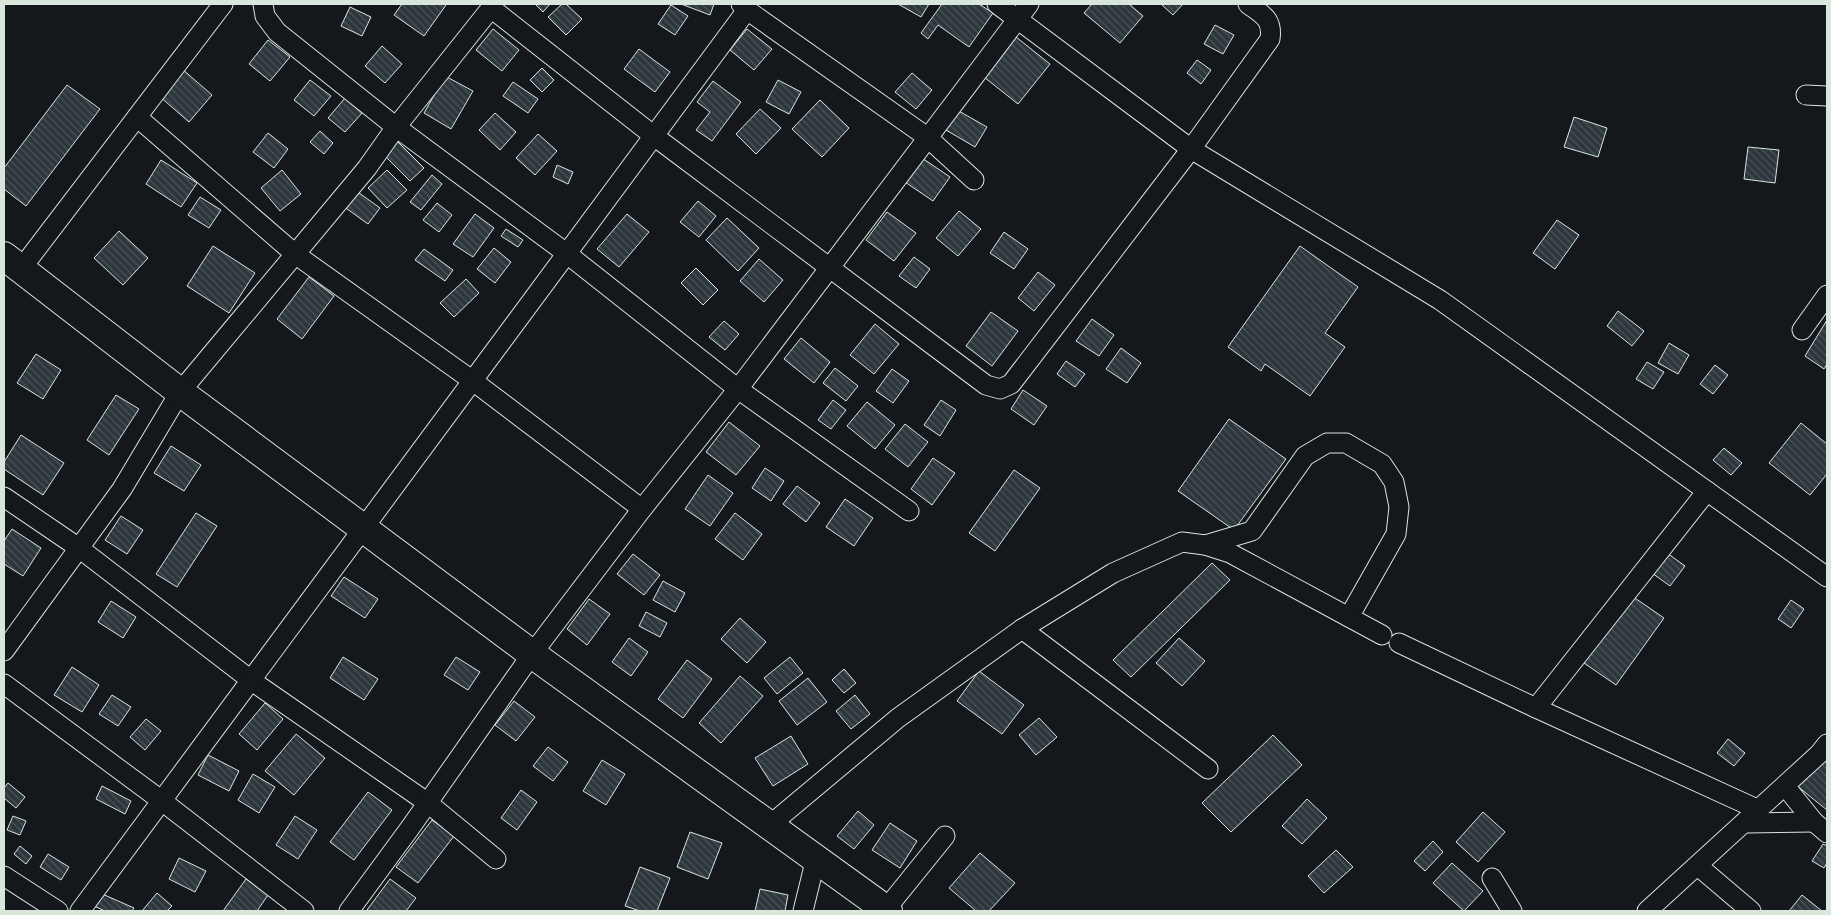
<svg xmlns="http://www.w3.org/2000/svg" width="1831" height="915" viewBox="0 0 1831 915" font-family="'Asap Condensed',sans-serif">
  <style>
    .building { fill: url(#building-back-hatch); stroke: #d8e6dc }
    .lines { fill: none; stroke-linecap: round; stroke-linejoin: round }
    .minor-casing { stroke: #d8e6dc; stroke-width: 21 }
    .highway-casing { stroke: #d8e6dc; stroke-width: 30 }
    .minor { stroke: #14181c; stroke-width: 19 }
    .highway { stroke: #14181c; stroke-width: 28 }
  </style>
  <defs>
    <pattern id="building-back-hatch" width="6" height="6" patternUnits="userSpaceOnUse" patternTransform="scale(1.25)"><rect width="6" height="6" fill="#2c363c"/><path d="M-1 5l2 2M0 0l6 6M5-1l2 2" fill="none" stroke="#4a5358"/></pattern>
  </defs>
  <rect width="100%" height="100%" fill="#14181c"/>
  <!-- building -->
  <g class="building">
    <path d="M402 4H445L446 5 424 36 394 15Z"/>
    <path d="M535 4H550L543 12Z"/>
    <path d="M562 4H566L582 19 566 35 548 17Z"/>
    <path d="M681 4H714L710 15Z"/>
    <path d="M898 4H929L921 17Z"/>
    <path d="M942 4H979L993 13 969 47 938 25 928 39 921 33Z"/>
    <path d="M1092 4H1129L1143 16 1120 43 1084 13Z"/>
    <path d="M1161 4H1183L1173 15Z"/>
    <path d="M671 5 688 16 675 35 658 24Z"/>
    <path d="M350 7 371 17 362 36 341 26Z"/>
    <path d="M1215 25 1234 35 1223 54 1204 44Z"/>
    <path d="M493 29 519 50 502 71 476 50Z"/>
    <path d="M747 29 772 49 754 70 730 50Z"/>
    <path d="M1016 37 1050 64 1018 104 984 77Z"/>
    <path d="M268 40 290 57 270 81 249 64Z"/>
    <path d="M382 46 402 64 385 83 365 66Z"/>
    <path d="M639 49 670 72 655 92 624 69Z"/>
    <path d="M1197 60 1211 70 1201 84 1187 73Z"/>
    <path d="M181 68 212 95 189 122 158 95Z"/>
    <path d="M542 68 554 80 542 92 530 80Z"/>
    <path d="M912 73 932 90 916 109 895 92Z"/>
    <path d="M445 76 473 91 451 129 424 113Z"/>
    <path d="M310 80 331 96 314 116 294 100Z"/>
    <path d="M778 80 801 92 789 114 766 102Z"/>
    <path d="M713 81 741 102 712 141 696 130 710 112 697 102Z"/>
    <path d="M513 82 538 99 528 113 503 96Z"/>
    <path d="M67 85 100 109 26 206 4 189V168Z"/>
    <path d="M345 98 362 113 345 132 328 118Z"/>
    <path d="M820 100 849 128 822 157 792 129Z"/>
    <path d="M760 109 781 128 756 154 736 134Z"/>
    <path d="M957 110 987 127 975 147 946 130Z"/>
    <path d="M495 113 516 132 500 150 479 130Z"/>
    <path d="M1574 117 1607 128 1598 157 1564 147Z"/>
    <path d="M320 131 333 143 324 154 310 142Z"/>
    <path d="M268 133 288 149 274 168 253 152Z"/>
    <path d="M538 134 557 151 535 175 516 158Z"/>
    <path d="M395 139 424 168 410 181 381 152Z"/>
    <path d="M1748 147 1779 150 1775 183 1744 179Z"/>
    <path d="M922 158 950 177 933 201 905 182Z"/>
    <path d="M161 160 197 183 181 207 146 184Z"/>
    <path d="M557 165 573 172 568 184 553 177Z"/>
    <path d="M282 170 301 194 280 211 261 188Z"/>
    <path d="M387 170 407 190 387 208 368 188Z"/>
    <path d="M432 175 442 184 421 210 410 202Z"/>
    <path d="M355 190 380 208 368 224 343 206Z"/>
    <path d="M200 197 221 210 209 228 188 215Z"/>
    <path d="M698 201 716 216 699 237 680 222Z"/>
    <path d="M437 203 452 215 439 232 423 220Z"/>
    <path d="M959 211 981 229 958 256 936 238Z"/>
    <path d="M887 212 916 233 894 261 866 240Z"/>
    <path d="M475 214 494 228 473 257 453 244Z"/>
    <path d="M627 214 649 232 619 267 597 249Z"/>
    <path d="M727 218 759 248 738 271 706 240Z"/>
    <path d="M1557 220 1579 235 1555 269 1533 253Z"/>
    <path d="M506 229 523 240 518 247 501 236Z"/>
    <path d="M119 231 148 258 123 285 94 258Z"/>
    <path d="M1004 232 1028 249 1014 269 990 253Z"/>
    <path d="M213 246 255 273 229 313 187 286Z"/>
    <path d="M1300 246 1358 287 1325 333 1345 347 1310 396 1265 364 1261 371 1228 347Z"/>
    <path d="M494 248 511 262 495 283 477 269Z"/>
    <path d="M424 249 453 270 445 281 415 260Z"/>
    <path d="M914 257 930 269 916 288 899 276Z"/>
    <path d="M759 259 783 280 764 302 740 281Z"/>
    <path d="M696 268 718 290 703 305 681 283Z"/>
    <path d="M1038 272 1055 285 1034 311 1018 298Z"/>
    <path d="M309 277 334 296 302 339 277 319Z"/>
    <path d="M466 279 479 293 454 317 440 303Z"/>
    <path d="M1618 311 1644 331 1632 346 1607 326Z"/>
    <path d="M991 312 1018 331 992 366 966 346Z"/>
    <path d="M1092 319 1114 335 1099 356 1076 341Z"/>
    <path d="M1827 320V364L1824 369 1805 356Z"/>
    <path d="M724 321 739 334 725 350 709 337Z"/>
    <path d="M875 324 899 344 874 374 850 355Z"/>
    <path d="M801 338 830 362 814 383 784 359Z"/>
    <path d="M1669 343 1689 355 1678 374 1658 363Z"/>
    <path d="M1121 348 1141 363 1127 383 1106 369Z"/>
    <path d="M36 354 61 370 43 399 17 383Z"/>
    <path d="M1066 361 1085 374 1075 387 1057 374Z"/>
    <path d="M1647 362 1664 372 1653 389 1636 379Z"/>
    <path d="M1715 365 1728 375 1713 394 1700 384Z"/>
    <path d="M835 368 858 386 846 401 823 383Z"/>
    <path d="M892 369 909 381 893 403 876 391Z"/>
    <path d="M1023 390 1047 406 1034 425 1011 409Z"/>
    <path d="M116 395 139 409 109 455 87 440Z"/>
    <path d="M833 400 846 410 831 429 818 420Z"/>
    <path d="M941 400 956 410 940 436 924 425Z"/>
    <path d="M867 402 895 425 875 449 847 426Z"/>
    <path d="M1229 419 1286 459 1234 530 1178 491Z"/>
    <path d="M729 422 760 446 736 475 706 452Z"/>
    <path d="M1801 423 1827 444V474L1810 495 1769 463Z"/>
    <path d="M905 424 928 442 908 467 885 449Z"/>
    <path d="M21 435 64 463 43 495 4 469V462Z"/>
    <path d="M171 446 201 465 184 491 154 473Z"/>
    <path d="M1724 448 1742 463 1731 475 1713 460Z"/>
    <path d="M933 458 955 473 932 505 911 489Z"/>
    <path d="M765 468 784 481 771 501 752 488Z"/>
    <path d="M1014 470 1040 488 995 551 969 533Z"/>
    <path d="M708 475 733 493 710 526 685 509Z"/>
    <path d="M797 486 820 503 806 522 783 504Z"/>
    <path d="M845 499 873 518 854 546 826 527Z"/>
    <path d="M196 513 217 526 177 587 156 574Z"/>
    <path d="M735 513 762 534 743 560 715 539Z"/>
    <path d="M121 516 143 530 127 554 105 540Z"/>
    <path d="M12 529 41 548 23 576 4 564V541Z"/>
    <path d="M1667 553 1685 566 1670 586 1652 573Z"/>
    <path d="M633 554 660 575 644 595 617 574Z"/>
    <path d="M1212 563 1230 580 1131 677 1113 660Z"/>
    <path d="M344 577 378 599 365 618 331 596Z"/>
    <path d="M663 581 685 593 675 612 653 600Z"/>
    <path d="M1629 594 1664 618 1616 685 1581 661Z"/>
    <path d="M589 599 610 614 587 645 567 629Z"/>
    <path d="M1791 600 1804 609 1791 628 1778 619Z"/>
    <path d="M111 601 136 617 123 638 98 622Z"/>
    <path d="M646 612 667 623 660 637 639 626Z"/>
    <path d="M740 618 766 642 747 663 721 639Z"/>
    <path d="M629 638 648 652 631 676 612 662Z"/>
    <path d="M1179 638 1205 661 1182 686 1156 663Z"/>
    <path d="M343 657 378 679 364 700 330 678Z"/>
    <path d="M456 657 480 672 468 690 444 675Z"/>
    <path d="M790 657 803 673 777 694 764 678Z"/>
    <path d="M687 660 712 679 683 718 658 699Z"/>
    <path d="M72 667 99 685 82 712 54 695Z"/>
    <path d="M844 669 856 683 844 693 832 680Z"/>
    <path d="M979 671 1024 705 1002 734 957 701Z"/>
    <path d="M740 676 763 696 721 743 699 723Z"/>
    <path d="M808 678 827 702 797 725 779 701Z"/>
    <path d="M112 695 131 707 118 726 99 714Z"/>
    <path d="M855 695 870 714 851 729 836 711Z"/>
    <path d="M514 701 535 717 516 741 495 725Z"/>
    <path d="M265 703 283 719 257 750 239 734Z"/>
    <path d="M1039 718 1057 737 1036 755 1019 735Z"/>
    <path d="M146 719 161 731 145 750 130 737Z"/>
    <path d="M296 734 325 758 294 795 265 771Z"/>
    <path d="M1273 735 1302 765 1231 832 1202 803Z"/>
    <path d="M791 736 808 764 773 786 755 758Z"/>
    <path d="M1728 739 1745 753 1734 766 1717 753Z"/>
    <path d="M548 747 568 762 553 781 533 766Z"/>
    <path d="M208 755 239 771 229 791 198 775Z"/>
    <path d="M1827 755V810L1797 786Z"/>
    <path d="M602 760 625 774 606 805 583 791Z"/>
    <path d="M253 774 275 787 259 813 238 800Z"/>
    <path d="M8 783 25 797 16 808 4 798V788Z"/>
    <path d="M102 786 131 801 125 814 96 799Z"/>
    <path d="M521 790 537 802 517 830 501 818Z"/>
    <path d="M368 792 392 810 354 860 330 842Z"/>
    <path d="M1307 799 1327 818 1302 844 1282 826Z"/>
    <path d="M858 811 874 825 854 849 837 836Z"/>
    <path d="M1483 812 1505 832 1478 862 1456 842Z"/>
    <path d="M13 816 26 821 20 835 7 830Z"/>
    <path d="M295 816 317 830 298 859 276 845Z"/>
    <path d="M432 820 454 836 418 883 396 867Z"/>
    <path d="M890 823 917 841 900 868 872 850Z"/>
    <path d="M690 832 722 843 708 879 677 867Z"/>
    <path d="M1433 841 1443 852 1425 871 1414 861Z"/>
    <path d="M1823 844 1827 846V863L1824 868 1812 861Z"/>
    <path d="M20 846 32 856 26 864 14 854Z"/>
    <path d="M1336 850 1353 867 1324 893 1308 876Z"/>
    <path d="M980 853 1015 883 989 911H976L949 888Z"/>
    <path d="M48 854 69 867 61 880 40 867Z"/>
    <path d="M179 858 206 871 195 892 169 879Z"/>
    <path d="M1452 863 1483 891 1464 911 1433 883Z"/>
    <path d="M640 867 670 878 657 911H640L625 906Z"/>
    <path d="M246 879 268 895 257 911H223Z"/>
    <path d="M390 879 416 898 406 911H369L367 910Z"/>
    <path d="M760 889 788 895 785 911H755Z"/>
    <path d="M100 893 134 908 132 911H105L94 906Z"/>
    <path d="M157 893 172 906 167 911H142Z"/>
    <path d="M1802 895 1822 911H1789Z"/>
  </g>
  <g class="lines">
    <defs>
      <g id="minor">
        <path d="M263 4 265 16 277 32 396 127 566 253 738 389 909 511"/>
        <path d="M741 4 747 10 927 137 974 180"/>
        <path d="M997 4 1191 149 1440 300 1827 577"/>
        <path d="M1806 95 1827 96"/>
        <path d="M137 117 295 254 473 381 642 509"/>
        <path d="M21 269 223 4"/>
        <path d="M1802 330 1827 295"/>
        <path d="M4 497 79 548 252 681 428 803 496 859"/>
        <path d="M1205 545 1252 531 1305 456 1327 443H1346L1382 464 1394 482 1399 507 1396 534 1349 617"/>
        <path d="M1022 629 1208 769"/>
        <path d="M1399 643 1536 708 1759 810"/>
        <path d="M4 651 122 489 180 392 367 168 396 127 491 8 654 136 986 385 1000 389 1011 384 1191 149 1270 39C1273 19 1263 15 1248 4"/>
        <path d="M4 684 162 801 304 911"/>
        <path d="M1536 708 1707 491"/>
        <path d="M1785 786 1814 822 1827 833"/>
        <path d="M1744 823 1814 822"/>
        <path d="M770 825 898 718 1022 629 1113 573 1182 542 1205 545 1230 553 1382 635"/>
        <path d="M1698 866 1751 911"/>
        <path d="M4 876 58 911"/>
        <path d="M1492 878 1512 911"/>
        <path d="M886 909 945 836"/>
        <path d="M80 911 747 10"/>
        <path d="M349 911 410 828 532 654 642 509 738 389 1029 4"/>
        <path d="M803 911 816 858"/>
        <path d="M1647 911 1819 754 1827 744"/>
      </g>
      <path id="highway" d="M4 256 180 392 532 654 888 911"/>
    </defs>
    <!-- minor casing -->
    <use href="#minor" class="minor-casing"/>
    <!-- highway casing -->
    <use href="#highway" class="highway-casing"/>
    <!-- minor -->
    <use href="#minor" class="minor"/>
    <!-- highway -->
    <use href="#highway" class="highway"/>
  </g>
  <!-- border -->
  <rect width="1831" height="915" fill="none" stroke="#d8e6dc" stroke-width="10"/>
</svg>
